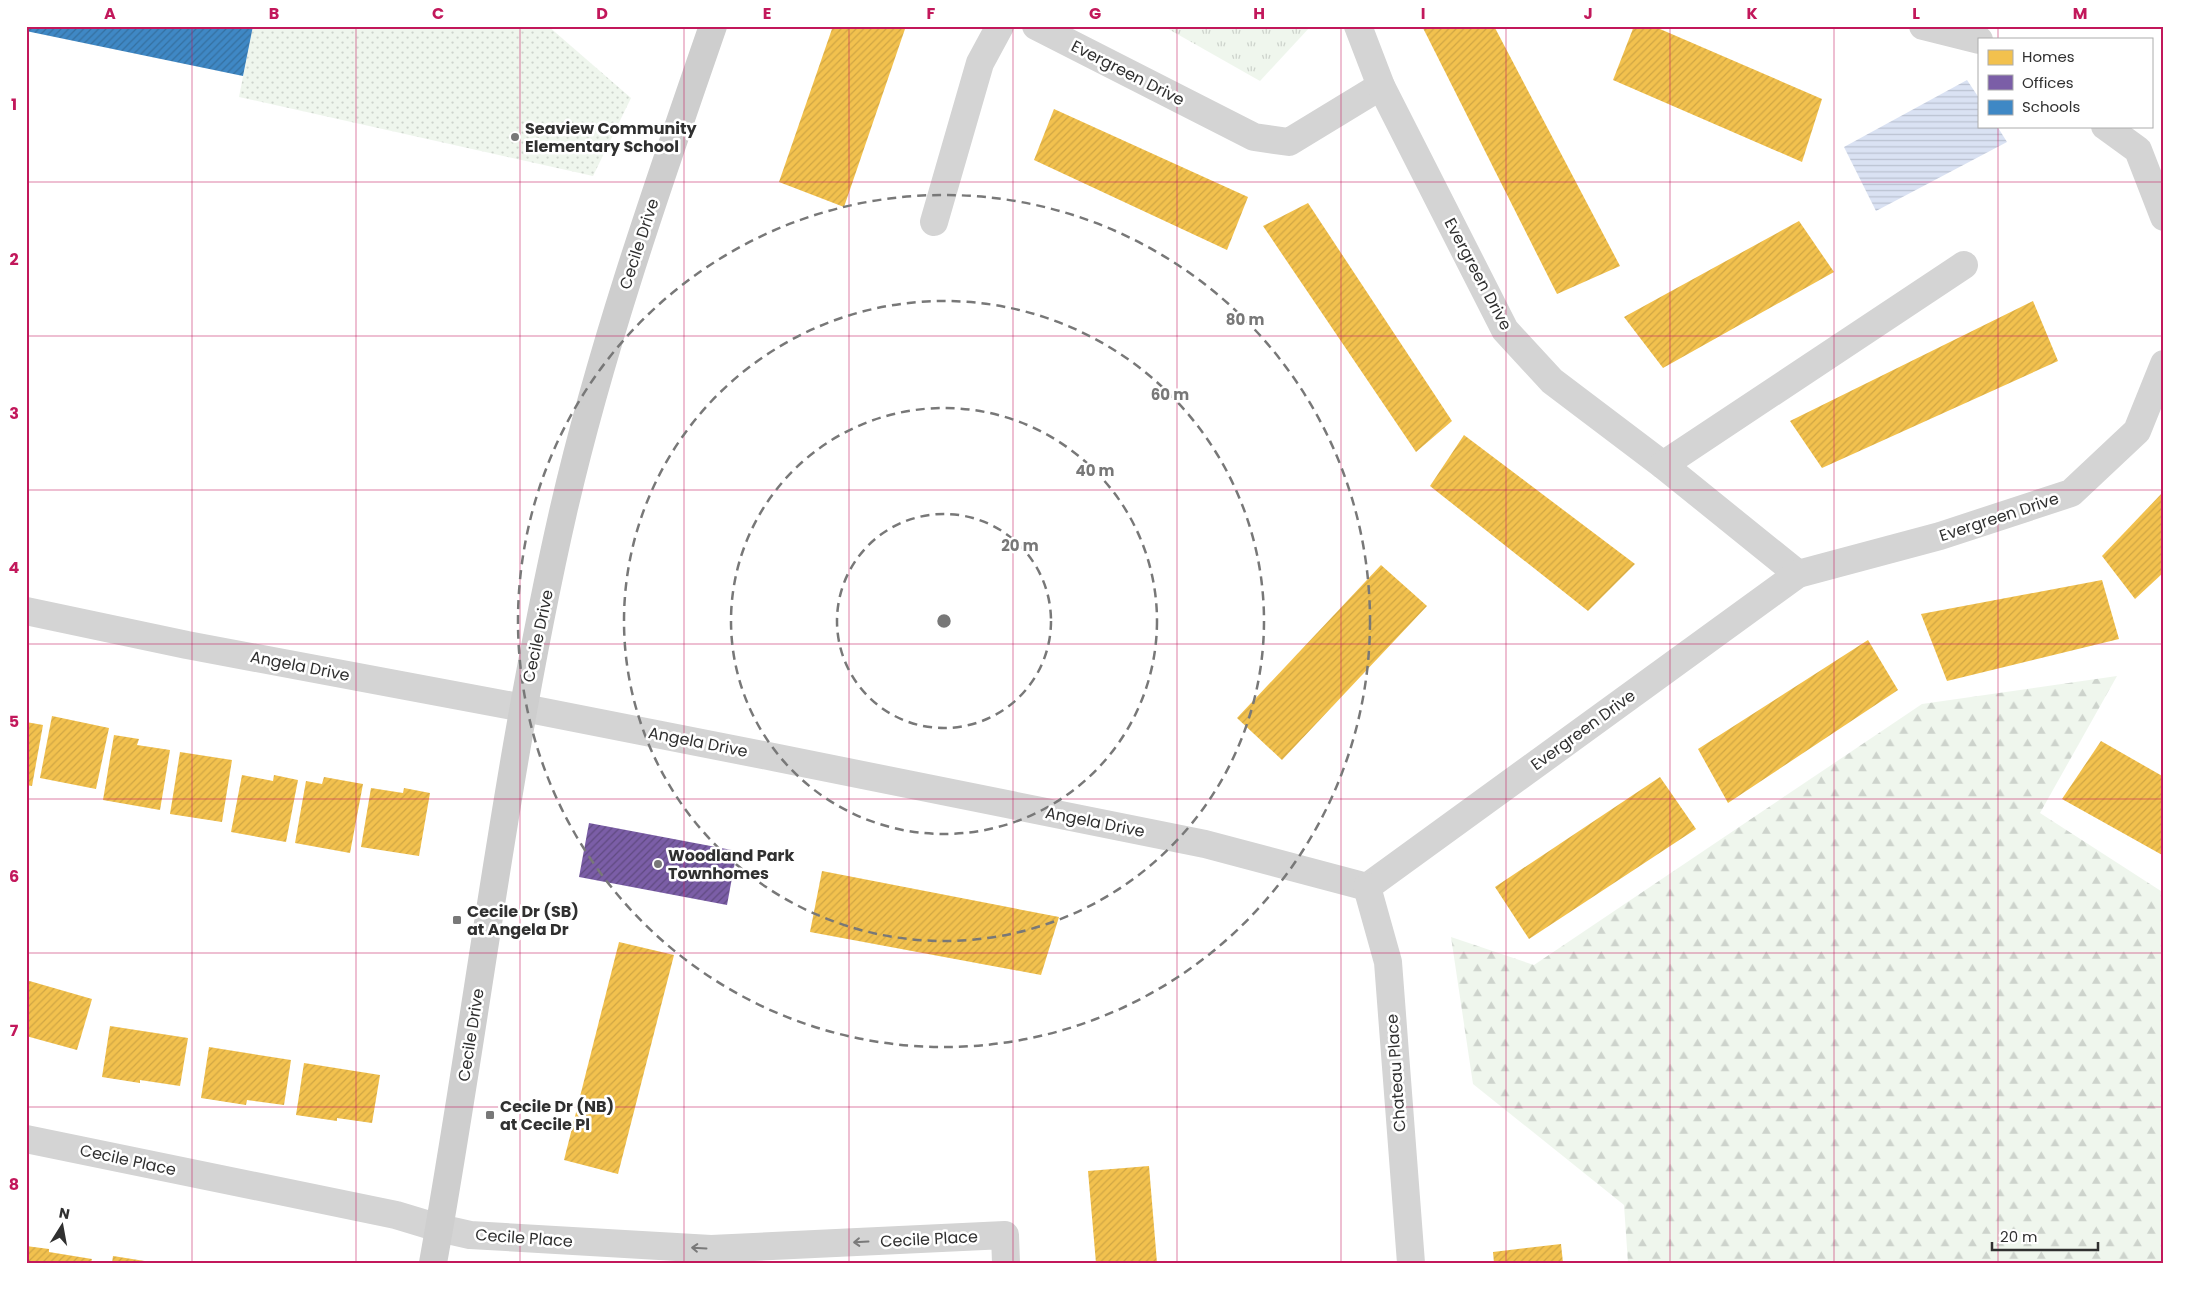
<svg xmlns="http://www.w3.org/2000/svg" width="2190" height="1289" viewBox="0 0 2190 1289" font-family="Poppins,sans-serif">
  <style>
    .grass { fill: url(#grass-dots) }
    .forest { fill: url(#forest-firs) }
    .park { fill: url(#park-tufts) }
    .water { fill: url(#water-rules) }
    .homes { fill: url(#homes-hatch) }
    .offices { fill: url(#offices-hatch) }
    .schools { fill: url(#schools-hatch) }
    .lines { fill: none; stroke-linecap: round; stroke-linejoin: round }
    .street { stroke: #d4d4d4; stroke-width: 28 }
    .secondary { stroke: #cecece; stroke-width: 28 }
    .oneway { stroke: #7a7a7a }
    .grid { fill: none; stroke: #c2185b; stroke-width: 1; stroke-opacity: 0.55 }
    .ring { fill: none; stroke: #787878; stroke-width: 2.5; stroke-dasharray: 9 6 }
    .poi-dot { fill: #787878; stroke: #fff; stroke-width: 2 }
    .labels { text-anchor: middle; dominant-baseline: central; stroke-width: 5; stroke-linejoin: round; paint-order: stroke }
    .street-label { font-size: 16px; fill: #303030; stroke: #fff }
    .poi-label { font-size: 16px; font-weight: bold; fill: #303030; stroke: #fff; text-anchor: start }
    .centre { fill: #787878; stroke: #fff; stroke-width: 2.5 }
    .ring-label { font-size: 15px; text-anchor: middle; font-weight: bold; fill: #787878; stroke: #fff; stroke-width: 5; stroke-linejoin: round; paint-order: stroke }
    .neatline { fill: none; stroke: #c2185b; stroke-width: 2 }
    .grid-label { font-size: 16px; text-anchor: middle; font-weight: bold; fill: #c2185b }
  </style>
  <defs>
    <pattern id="grass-dots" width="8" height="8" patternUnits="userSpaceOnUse" patternTransform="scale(1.25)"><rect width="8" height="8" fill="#eff6ed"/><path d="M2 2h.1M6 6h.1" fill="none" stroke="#cdd3cc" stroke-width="1.8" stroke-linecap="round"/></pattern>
    <pattern id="forest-firs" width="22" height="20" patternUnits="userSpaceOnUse" patternTransform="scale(1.25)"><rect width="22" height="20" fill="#eff6ed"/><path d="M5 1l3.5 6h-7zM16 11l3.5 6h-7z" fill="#cdd3cc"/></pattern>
    <pattern id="park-tufts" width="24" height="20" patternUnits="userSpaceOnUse" patternTransform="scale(1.25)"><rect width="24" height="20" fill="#eff6ed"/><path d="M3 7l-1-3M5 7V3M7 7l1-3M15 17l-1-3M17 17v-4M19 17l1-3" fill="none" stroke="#cdd3cc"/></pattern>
    <pattern id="water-rules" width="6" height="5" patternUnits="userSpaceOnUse" patternTransform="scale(1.25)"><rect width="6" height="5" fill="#dae2f3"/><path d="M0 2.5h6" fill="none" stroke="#bbc2d1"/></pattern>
    <pattern id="homes-hatch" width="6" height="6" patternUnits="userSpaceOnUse" patternTransform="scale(1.25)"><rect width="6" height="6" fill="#f2c14e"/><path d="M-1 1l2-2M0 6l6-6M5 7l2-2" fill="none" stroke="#d0a644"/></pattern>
    <pattern id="offices-hatch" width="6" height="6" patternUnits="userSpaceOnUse" patternTransform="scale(1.25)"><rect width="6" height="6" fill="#7b5ea7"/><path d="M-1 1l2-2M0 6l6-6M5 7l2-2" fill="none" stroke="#604a81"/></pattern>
    <pattern id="schools-hatch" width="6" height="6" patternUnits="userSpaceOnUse" patternTransform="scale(1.25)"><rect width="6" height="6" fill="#3f88c5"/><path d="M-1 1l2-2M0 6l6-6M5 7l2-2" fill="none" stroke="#3570a0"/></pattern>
  </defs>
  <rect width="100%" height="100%" fill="#fff"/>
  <!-- grass -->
  <path class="grass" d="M253 26H548L631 98 593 176 239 97Z"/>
  <!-- forest -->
  <path class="forest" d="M2117 676 2040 813 2164 893V1263H1628L1624 1205 1473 1084 1451 937 1534 965 1922 704Z"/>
  <!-- park -->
  <path class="park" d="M1163 26H1309L1310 27 1260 81Z"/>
  <!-- water -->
  <path class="water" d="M1967 80 1979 98V126H1997L2007 142 1876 211 1844 147Z"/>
  <!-- homes -->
  <g class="homes">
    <path d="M833 26H906L844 207 779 182Z"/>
    <path d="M1422 26H1494L1620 266 1557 294Z"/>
    <path d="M1634 26H1653L1822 99 1802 162 1613 80Z"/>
    <path d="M1054 109 1248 197 1227 250 1034 160Z"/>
    <path d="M1308 203 1452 421 1416 452 1263 226Z"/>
    <path d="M1799 221 1834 272 1663 368 1624 317Z"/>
    <path d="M2033 301 2058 361 1822 468 1790 421Z"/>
    <path d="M1464 435 1635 564 1588 611 1430 486Z"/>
    <path d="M2164 491V572L2135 599 2102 556Z"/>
    <path d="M1381 565 1427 606 1282 760 1237 718Z"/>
    <path d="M2102 580 2119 639 1947 681 1921 614Z"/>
    <path d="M1868 640 1898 690 1728 803 1698 749Z"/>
    <path d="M52 716 109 728 96 789 40 778Z"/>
    <path d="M26 722 43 725 32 786 26 785Z"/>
    <path d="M114 735 139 739 137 745 170 750 160 810 103 800Z"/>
    <path d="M2101 741 2164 777V856L2062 799Z"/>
    <path d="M180 752 232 760 222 822 170 814Z"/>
    <path d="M242 775 273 781 274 775 298 780 286 842 231 832Z"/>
    <path d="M324 777 363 784 350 853 295 843 306 781 322 784Z"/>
    <path d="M1660 777 1696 829 1529 939 1495 887Z"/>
    <path d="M371 788 403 793 404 788 430 793 419 856 361 847Z"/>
    <path d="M822 871 1059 917 1041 975 810 932Z"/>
    <path d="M619 942 674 955 618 1174 564 1160Z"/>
    <path d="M26 980 92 999 77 1050 26 1036Z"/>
    <path d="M110 1026 188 1038 180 1086 140 1080V1083L102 1077Z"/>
    <path d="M209 1047 291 1060 284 1105 247 1100 246 1105 201 1098Z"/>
    <path d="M304 1063 380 1075 372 1123 337 1118V1121L296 1115Z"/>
    <path d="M1149 1166 1157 1263H1096L1088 1171Z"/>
    <path d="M1561 1244 1563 1263H1494L1493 1252Z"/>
    <path d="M26 1246 49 1249V1252L92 1259 91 1263H26Z"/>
    <path d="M113 1256 151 1262V1263H112Z"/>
  </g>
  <!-- offices -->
  <path class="offices" d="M589 823 737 851 727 905 579 877Z"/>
  <!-- schools -->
  <path class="schools" d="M26 26H253L243 76 26 31Z"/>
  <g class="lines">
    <!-- street -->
    <g class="street">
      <path d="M1036 26 1254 137 1289 142 1381 86"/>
      <path d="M1358 26 1381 86 1505 330 1552 381 1663 465 1798 574"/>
      <path d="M1923 26 1979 40"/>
      <path d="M2105 126 2138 150 2164 217"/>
      <path d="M934 222 980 63 1000 26"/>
      <path d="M1663 465 1964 265"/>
      <path d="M26 611 187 645 524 708 778 758 1205 844 1367 887"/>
      <path d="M1367 887 1798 574 1940 536 2071 493 2137 431 2164 364"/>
      <path d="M1367 887 1388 962 1411 1263"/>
      <path d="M26 1139 396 1215 439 1228 470 1235 711 1249 1005 1235 1006 1263"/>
    </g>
    <!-- secondary -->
    <path class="secondary" d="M433 1263C478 1012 507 757 564 508 602 344 658 185 713 26"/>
  </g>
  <!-- one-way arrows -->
  <defs><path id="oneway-shaft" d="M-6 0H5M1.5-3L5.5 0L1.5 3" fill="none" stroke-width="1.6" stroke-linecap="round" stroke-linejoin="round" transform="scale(1.25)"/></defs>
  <g class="oneway">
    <use href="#oneway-shaft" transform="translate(861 1242) rotate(177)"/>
    <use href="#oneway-shaft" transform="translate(699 1248) rotate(-177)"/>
  </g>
  <!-- grid -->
  <path class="grid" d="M192 26V1263M356 26V1263M520 26V1263M684 26V1263M849 26V1263M1013 26V1263M1177 26V1263M1341 26V1263M1506 26V1263M1670 26V1263M1834 26V1263M1998 26V39M1998 126V1263M26 182H2164M26 336H2164M26 490H2164M26 644H2164M26 799H2164M26 953H2164M26 1107H2164"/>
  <!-- distance rings -->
  <g class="ring">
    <circle cx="944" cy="621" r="107"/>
    <circle cx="944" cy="621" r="213"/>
    <circle cx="944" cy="621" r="320"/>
    <circle cx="944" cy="621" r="426"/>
  </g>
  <!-- markers -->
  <g class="poi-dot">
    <circle cx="515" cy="137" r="5"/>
    <circle cx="658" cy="864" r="5"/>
    <rect x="452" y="915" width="10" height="10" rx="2.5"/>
    <rect x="485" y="1110" width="10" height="10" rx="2.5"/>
  </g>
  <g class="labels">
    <!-- street labels -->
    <g class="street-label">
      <text transform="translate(1128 73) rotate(27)">Evergreen Drive</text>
      <text transform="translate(639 244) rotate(-72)">Cecile Drive</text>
      <text transform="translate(1478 274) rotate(62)">Evergreen Drive</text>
      <text transform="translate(1999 517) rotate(-18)">Evergreen Drive</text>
      <text transform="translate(538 636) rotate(-78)">Cecile Drive</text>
      <text transform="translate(300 666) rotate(11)">Angela Drive</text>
      <text transform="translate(1583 730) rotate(-36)">Evergreen Drive</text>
      <text transform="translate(698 742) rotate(11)">Angela Drive</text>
      <text transform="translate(1095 822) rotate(11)">Angela Drive</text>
      <text transform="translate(471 1035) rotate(-81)">Cecile Drive</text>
      <text transform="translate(1396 1073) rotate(-94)">Chateau Place</text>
      <text transform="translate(128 1160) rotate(12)">Cecile Place</text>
      <text transform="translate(524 1238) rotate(4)">Cecile Place</text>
      <text transform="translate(929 1239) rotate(-3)">Cecile Place</text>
    </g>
    <!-- poi labels -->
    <g class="poi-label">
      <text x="525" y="128">Seaview Community<tspan x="525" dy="18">Elementary School</tspan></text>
      <text x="668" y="855">Woodland Park<tspan x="668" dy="18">Townhomes</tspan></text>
      <text x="467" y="911">Cecile Dr (SB)<tspan x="467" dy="18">at Angela Dr</tspan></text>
      <text x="500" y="1106">Cecile Dr (NB)<tspan x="500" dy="18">at Cecile Pl</tspan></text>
    </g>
  </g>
  <circle cx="944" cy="621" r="8" class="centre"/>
  <g class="ring-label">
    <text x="1245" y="325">80 m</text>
    <text x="1170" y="400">60 m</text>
    <text x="1095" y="476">40 m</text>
    <text x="1020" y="551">20 m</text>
  </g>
  <!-- border -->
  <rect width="2190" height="1289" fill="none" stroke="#ffffff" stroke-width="55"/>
  <!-- legend -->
  <rect x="1978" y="38" width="175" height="90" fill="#ffffff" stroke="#acacac"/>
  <rect x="1988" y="50" width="25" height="15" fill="#f2c14e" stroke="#acacac"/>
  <text x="2022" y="62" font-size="15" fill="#303030">Homes</text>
  <rect x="1988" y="75" width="25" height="15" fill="#7b5ea7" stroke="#acacac"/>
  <text x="2022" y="88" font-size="15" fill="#303030">Offices</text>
  <rect x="1988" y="100" width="25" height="15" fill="#3f88c5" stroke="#acacac"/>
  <text x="2022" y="112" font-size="15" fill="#303030">Schools</text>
  <!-- north arrow -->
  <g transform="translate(62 1226) rotate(11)" stroke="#ffffff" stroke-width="4" paint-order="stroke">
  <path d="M0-4L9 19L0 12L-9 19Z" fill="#303030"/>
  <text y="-8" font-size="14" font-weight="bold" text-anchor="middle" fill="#303030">N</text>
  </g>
  <!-- scale -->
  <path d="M1992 1242v8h106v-8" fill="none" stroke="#303030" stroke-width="2.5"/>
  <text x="2000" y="1242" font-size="15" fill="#303030" stroke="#ffffff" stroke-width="4" paint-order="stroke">20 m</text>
  <rect x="28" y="28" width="2134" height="1234" class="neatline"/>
  <g class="grid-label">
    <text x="110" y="19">A</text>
    <text x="274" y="19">B</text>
    <text x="438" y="19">C</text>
    <text x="602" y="19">D</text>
    <text x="767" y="19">E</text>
    <text x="931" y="19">F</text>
    <text x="1095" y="19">G</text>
    <text x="1259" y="19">H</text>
    <text x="1423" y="19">I</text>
    <text x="1588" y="19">J</text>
    <text x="1752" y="19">K</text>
    <text x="1916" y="19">L</text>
    <text x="2080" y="19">M</text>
    <text x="14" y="110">1</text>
    <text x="14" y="265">2</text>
    <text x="14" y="419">3</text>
    <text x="14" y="573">4</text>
    <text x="14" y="727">5</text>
    <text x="14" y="882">6</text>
    <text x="14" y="1036">7</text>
    <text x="14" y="1190">8</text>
  </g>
</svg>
